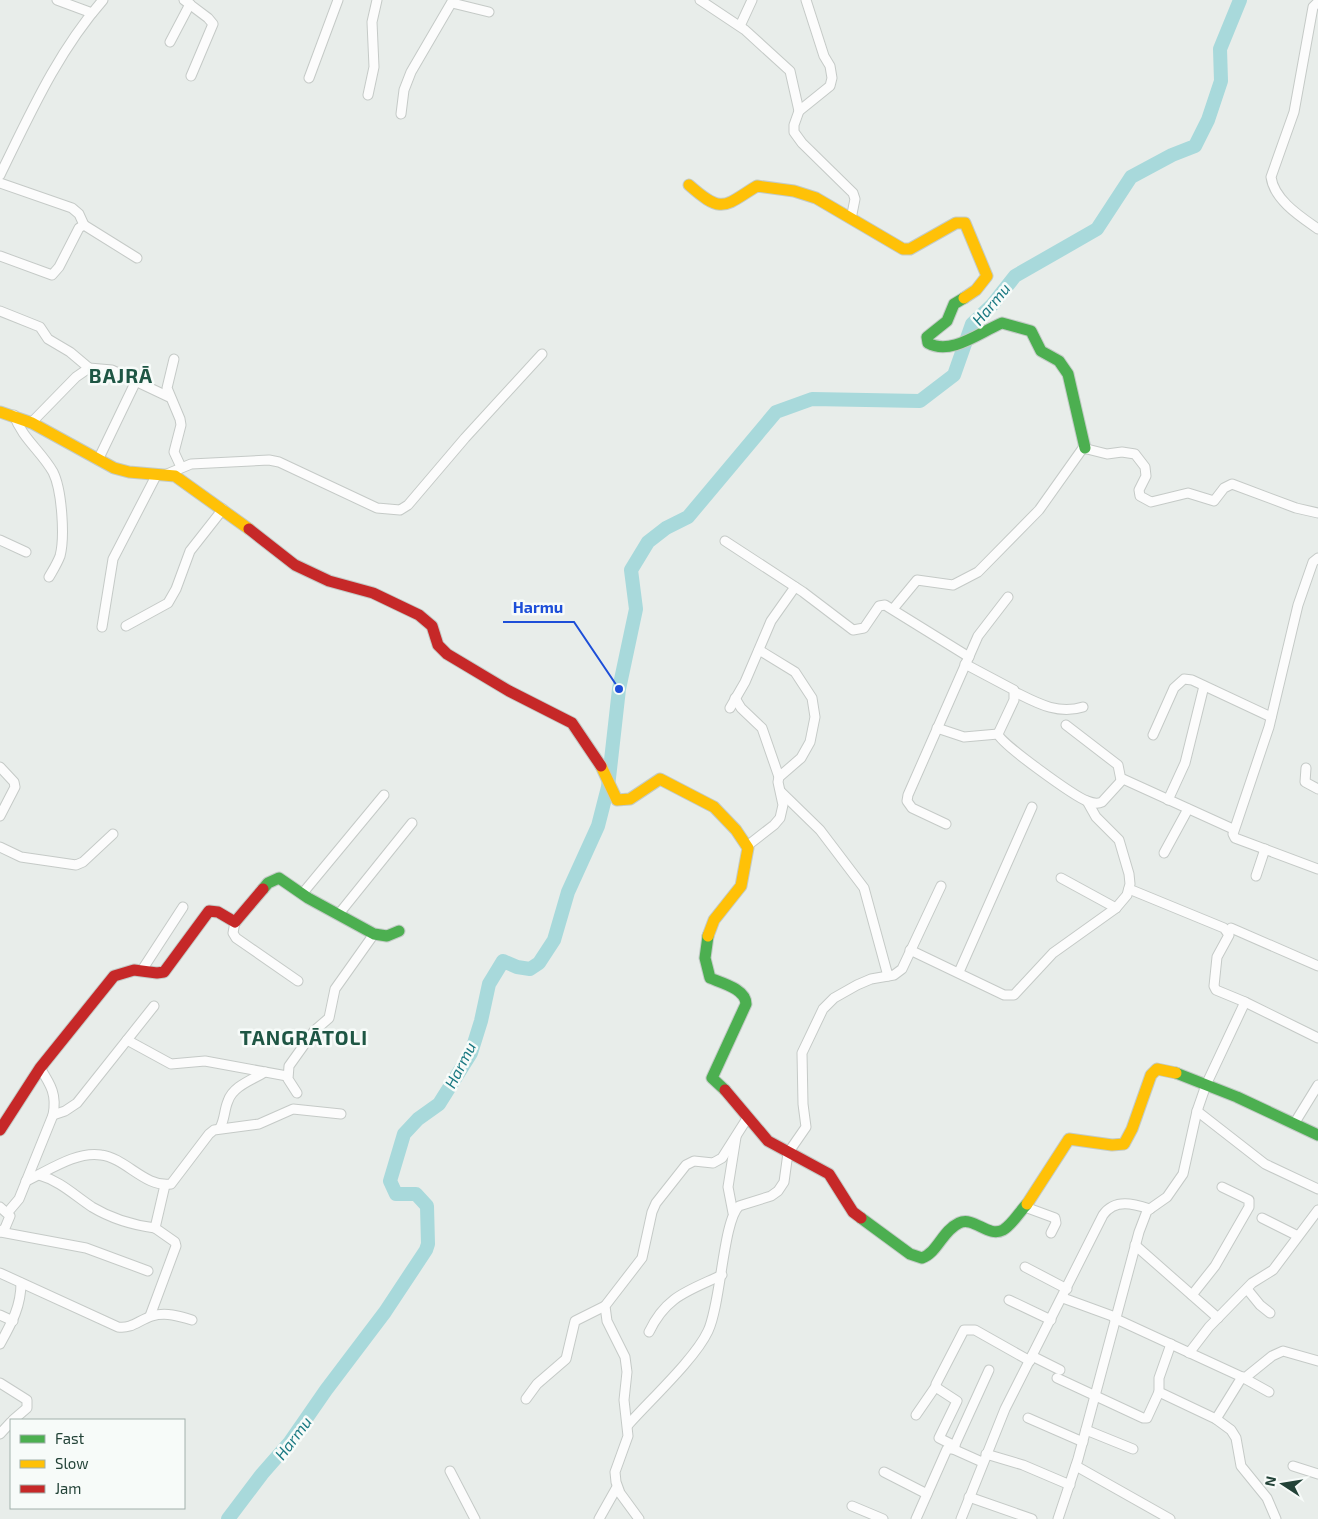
<svg xmlns="http://www.w3.org/2000/svg" width="1318" height="1519" font-family="'Exo 2',sans-serif">
<style>
.lines{fill:none;stroke-linecap:round;stroke-linejoin:round}
.river{stroke:#a8d9db;stroke-width:14}
.street-casing{stroke:#c5cac7;stroke-width:11}
.fast-casing{stroke:#c3cbc7;stroke-width:13}
.slow-casing{stroke:#c3cbc7;stroke-width:13}
.jam-casing{stroke:#c3cbc7;stroke-width:13}
.street{stroke:#fcfcfc;stroke-width:9}
.fast{stroke:#4caf50;stroke-width:11}
.slow{stroke:#ffc107;stroke-width:11}
.jam{stroke:#c62828;stroke-width:11}
.labels{text-anchor:middle;stroke-width:5;stroke-linejoin:round;paint-order:stroke}
.water-label{font-size:16px;font-style:italic;fill:#1a7982;stroke:#f7fbf9}
.district-label{font-size:20px;font-weight:bold;letter-spacing:1px;fill:#1e5644;stroke:#f7fbf9}
.leader{fill:none;stroke:#1d4ed8;stroke-width:2}
.callout-dot{fill:#1d4ed8;stroke:#f7fbf9;stroke-width:2}
.callout-label{font-size:16px;text-anchor:middle;font-weight:bold;fill:#1d4ed8;stroke:#f7fbf9;stroke-width:5;stroke-linejoin:round;paint-order:stroke}
</style>
<rect width="100%" height="100%" fill="#e8edea"/>
<g class="lines">
<!-- river -->
<polyline class="river" points="228,1519 262,1474 290,1442 326,1390 385,1312 426,1250 428,1244 427,1206 416,1194 396,1194 390,1181 404,1134 418,1119 439,1104 471,1053 481,1021 489,984 503,961 517,967 530,969 539,963 554,940 568,892 598,826 608,787 619,689 636,609 631,570 648,542 666,528 688,517 776,412 812,399 920,401 954,375 972,324 992,305 1015,276 1097,229 1131,177 1172,155 1195,146 1208,120 1221,81 1220,49 1240,0"/>
<defs>
<g id="street">
<polyline points="57,0 92,13"/>
<polyline points="184,0 208,18 213,24 191,76"/>
<polyline points="700,0 745,30 790,71 799,111"/>
<polyline points="806,0 824,56 830,66 832,78 830,86 799,111 794,125 794,132 802,143 853,193 855,199 851,219"/>
<path d="M1318,2L1313,7L1294,112L1271,177C1274,200 1301,217 1318,229"/>
<polyline points="452,3 489,12"/>
<polyline points="740,26 752,0"/>
<polyline points="170,42 190,4"/>
<polyline points="309,78 338,0"/>
<polyline points="368,95 374,67 372,22 377,0"/>
<polyline points="401,114 404,90 411,72 453,0"/>
<path d="M0,175C30,114 58,51 103,0"/>
<polyline points="0,183 72,208 79,214 84,225"/>
<polyline points="0,256 52,275 59,267 79,228 84,225 137,258"/>
<polyline points="0,311 40,327 48,339 70,352 89,368"/>
<polyline points="174,359 167,388 180,419 181,425 174,452 181,467"/>
<path d="M14,415C22,438 41,451 53,472C62,490 65,537 60,556C57,564 53,570 49,577"/>
<polyline points="33,421 76,377 89,368 112,370 169,397"/>
<polyline points="98,460 136,381"/>
<polyline points="167,474 191,464 269,460 279,462 377,508 400,510 408,505 465,438 542,354"/>
<polyline points="0,540 26,552"/>
<polyline points="725,541 803,592 853,630 864,628 879,606 885,605 969,657"/>
<polyline points="1318,558 1313,562 1298,605 1269,727 1233,834 1235,838 1318,869"/>
<polyline points="893,609 917,580 953,585 978,572 1039,510 1083,448 1107,454 1122,452 1135,454 1145,467 1146,476 1139,490 1140,496 1151,502 1188,493 1214,501 1224,488 1232,484 1296,508 1318,513"/>
<polyline points="126,626 168,603 176,589 190,551 223,509"/>
<polyline points="102,627 113,559 157,474"/>
<path d="M965,664L1014,690V700L998,734C1001,744 1074,796 1087,801C1092,803 1098,804 1102,802L1123,779L1233,829"/>
<path d="M1015,692C1037,703 1058,715 1083,707"/>
<polyline points="735,698 741,708 762,728 779,777"/>
<polyline points="730,708 745,682 771,621 795,587"/>
<polyline points="1066,725 1118,765 1121,780"/>
<polyline points="937,728 964,737 998,734"/>
<polyline points="1153,735 1174,688 1184,679 1192,680 1271,717"/>
<polyline points="0,767 14,782 15,787 0,816"/>
<polyline points="1306,768 1305,782 1318,789"/>
<polyline points="781,792 820,830 864,888 888,976"/>
<polyline points="1168,800 1185,763 1204,686"/>
<polyline points="946,824 912,808 907,801 908,795 978,636 1008,597"/>
<polyline points="747,846 774,825 780,818 783,805 778,782 779,777 801,758 810,742 815,717 812,698 795,672 759,650"/>
<polyline points="0,847 21,857 76,865 83,862 113,834"/>
<polyline points="1164,853 1188,809"/>
<polyline points="1256,876 1265,849"/>
<polyline points="1061,878 1116,908"/>
<polyline points="1129,889 1224,928 1229,935 1217,957 1214,986 1216,990 1245,1002 1318,1038"/>
<polyline points="302,894 384,795"/>
<polyline points="338,915 412,823"/>
<polyline points="235,922 233,933 236,938 298,981"/>
<polyline points="1231,928 1318,966"/>
<polyline points="910,950 1004,995 1014,995 1053,953 1116,908 1127,895 1130,884 1129,874 1119,840 1096,817 1087,801"/>
<polyline points="142,970 183,907"/>
<polyline points="959,972 1032,807"/>
<polyline points="127,1040 171,1064 205,1061 287,1076"/>
<polyline points="297,1093 288,1079 289,1066 314,1031 329,1018 335,989 374,934"/>
<polyline points="1197,1111 1265,1164 1318,1189"/>
<polyline points="53,1115 65,1111 77,1103 154,1006"/>
<polyline points="1294,1124 1318,1085"/>
<path d="M220,1128C225,1119 224,1110 228,1101C233,1086 252,1080 265,1072"/>
<path d="M39,1175C60,1181 74,1195 92,1207C112,1219 132,1225 155,1228"/>
<path d="M26,1181C48,1171 76,1151 101,1155C126,1158 145,1188 171,1184L209,1134L214,1130L259,1124L293,1109L341,1114"/>
<polyline points="0,1207 10,1216 5,1228 0,1232"/>
<polyline points="1025,1207 1055,1218 1056,1223 1051,1233"/>
<path d="M8,1212L19,1199L53,1115C57,1095 51,1085 40,1068"/>
<polyline points="733,1213 728,1187 736,1137"/>
<polyline points="1262,1218 1298,1236"/>
<polyline points="0,1232 86,1248 148,1271"/>
<polyline points="1135,1245 1218,1318"/>
<polyline points="1025,1267 1067,1289"/>
<path d="M0,1273L118,1327C132,1329 139,1320 152,1316C166,1312 179,1316 192,1320"/>
<polyline points="1247,1289 1260,1305 1270,1313"/>
<polyline points="1192,1295 1215,1266 1249,1207 1249,1200 1222,1187"/>
<polyline points="1063,1298 1115,1317"/>
<polyline points="1009,1300 1051,1320"/>
<polyline points="0,1315 13,1321"/>
<polyline points="150,1316 176,1246 175,1242 155,1228 165,1185"/>
<polyline points="1114,1318 1242,1377 1246,1377 1272,1356 1283,1351 1318,1361"/>
<path d="M649,1332C666,1296 688,1291 722,1275"/>
<path d="M0,1344C11,1324 21,1307 21,1283"/>
<polyline points="1171,1344 1159,1378 1159,1392 1216,1419 1231,1430 1236,1438 1241,1466 1267,1498 1276,1519"/>
<polyline points="1189,1353 1209,1327 1252,1283 1273,1270 1318,1210"/>
<polyline points="1032,1356 1060,1370"/>
<polyline points="1057,1378 1143,1418 1147,1418 1159,1392"/>
<polyline points="0,1383 27,1400 27,1408 13,1420"/>
<polyline points="526,1399 537,1384 566,1359 575,1321 605,1306"/>
<polyline points="916,1415 936,1386"/>
<polyline points="1028,1418 1083,1442"/>
<polyline points="1216,1419 1242,1377 1269,1392"/>
<path d="M628,1425C649,1401 695,1359 708,1331C721,1304 723,1221 739,1206L771,1196L778,1191L784,1182L788,1153L806,1127L803,1104L802,1053L823,1009L834,998L857,985L871,979L894,975L902,969L941,886"/>
<polyline points="1086,1430 1133,1449"/>
<polyline points="0,1434 11,1422"/>
<polyline points="955,1446 939,1438 957,1401 937,1388 936,1384 964,1330 975,1330 1030,1361"/>
<polyline points="953,1449 989,1370"/>
<polyline points="986,1454 1023,1465 1070,1485"/>
<polyline points="1076,1466 1170,1519"/>
<polyline points="1293,1466 1318,1474"/>
<polyline points="450,1471 475,1519"/>
<polyline points="884,1472 927,1494"/>
<polyline points="969,1497 1032,1519"/>
<polyline points="852,1506 883,1519"/>
<polyline points="599,1519 617,1487"/>
<polyline points="639,1519 620,1493 616,1482 615,1472 628,1436 624,1400 627,1372 625,1357 607,1321 605,1306 642,1258 652,1212 656,1203 686,1165 694,1161 713,1163 722,1158 748,1117"/>
<polyline points="916,1519 947,1449 953,1449 982,1462"/>
<path d="M961,1519L1005,1409L1103,1215C1115,1198 1134,1204 1150,1209"/>
<polyline points="1058,1519 1078,1459 1139,1232 1147,1211 1167,1197 1183,1174 1197,1111 1206,1085 1245,1002"/>
</g>
<g id="fast">
<path d="M964,298L954,304L947,321L927,337L928,343C951,356 980,332 1002,323L1031,331L1041,351L1059,361L1068,374L1085,448"/>
<polyline points="263,889 268,883 279,878 308,898 374,934 387,936 399,931"/>
<path d="M708,936L705,958L710,978C722,983 746,989 746,1004L712,1078L725,1090"/>
<polyline points="1176,1073 1237,1097 1318,1135"/>
<path d="M861,1218L910,1254L922,1258C938,1252 942,1231 959,1223C974,1216 988,1238 1003,1230C1012,1225 1020,1211 1027,1204"/>
</g>
<g id="slow">
<path d="M689,185C723,215 724,206 757,186L794,191L816,198L903,249H910L956,223H965L987,276L976,290L964,298"/>
<polyline points="0,412 32,423 114,468 129,472 175,476 249,529"/>
<polyline points="601,766 617,800 630,799 660,779 714,807 736,830 748,848 741,886 714,920 708,936"/>
<polyline points="1027,1204 1069,1139 1112,1145 1124,1144 1132,1129 1151,1075 1157,1069 1176,1073"/>
</g>
<g id="jam">
<polyline points="249,529 295,565 329,581 373,593 419,615 432,626 438,645 447,654 509,691 572,723 601,766"/>
<polyline points="725,1090 768,1141 829,1174 853,1212 861,1218"/>
<polyline points="0,1130 40,1068 114,976 134,970 157,973 164,972 209,911 218,912 235,922 263,889"/>
</g>
</defs>
<!-- street casing -->
<use href="#street" class="street-casing"/>
<!-- fast casing -->
<use href="#fast" class="fast-casing"/>
<!-- slow casing -->
<use href="#slow" class="slow-casing"/>
<!-- jam casing -->
<use href="#jam" class="jam-casing"/>
<!-- street -->
<use href="#street" class="street"/>
<!-- fast -->
<use href="#fast" class="fast"/>
<!-- slow -->
<use href="#slow" class="slow"/>
<!-- jam -->
<use href="#jam" class="jam"/>
</g>
<g class="labels">
<!-- water labels -->
<g class="water-label">
<text transform="translate(991 304) rotate(-50)" y="6">Harmu</text>
<text transform="translate(460 1065) rotate(-63)" y="6">Harmu</text>
<text transform="translate(293 1438) rotate(-53)" y="6">Harmu</text>
</g>
<!-- district labels -->
<g class="district-label">
<text x="121" y="383">BAJRĀ</text>
<text x="304" y="1045">TANGRĀTOLI</text>
</g>
</g>
<!-- callouts -->
<path class="leader" d="M619 689L574 622H503"/>
<circle class="callout-dot" cx="619" cy="689" r="5"/>
<g class="callout-label">
<text x="538" y="613">Harmu</text>
</g>
<!-- legend -->
<rect x="10" y="1419" width="175" height="90" fill="#f7fbf9" stroke="#a2b1ac"/>
<rect x="20" y="1435" width="25" height="8" fill="#4caf50" stroke="#a2b1ac"/>
<text x="55" y="1444" font-size="15" fill="#234338">Fast</text>
<rect x="20" y="1460" width="25" height="8" fill="#ffc107" stroke="#a2b1ac"/>
<text x="55" y="1469" font-size="15" fill="#234338">Slow</text>
<rect x="20" y="1485" width="25" height="8" fill="#c62828" stroke="#a2b1ac"/>
<text x="55" y="1494" font-size="15" fill="#234338">Jam</text>
<!-- north arrow -->
<g transform="translate(1283 1484) rotate(282)" stroke="#f7fbf9" stroke-width="4" paint-order="stroke">
<path d="M0-4L9 19L0 12L-9 19Z" fill="#234338"/>
<text y="-8" font-size="14" font-weight="bold" text-anchor="middle" fill="#234338">N</text>
</g>
</svg>
